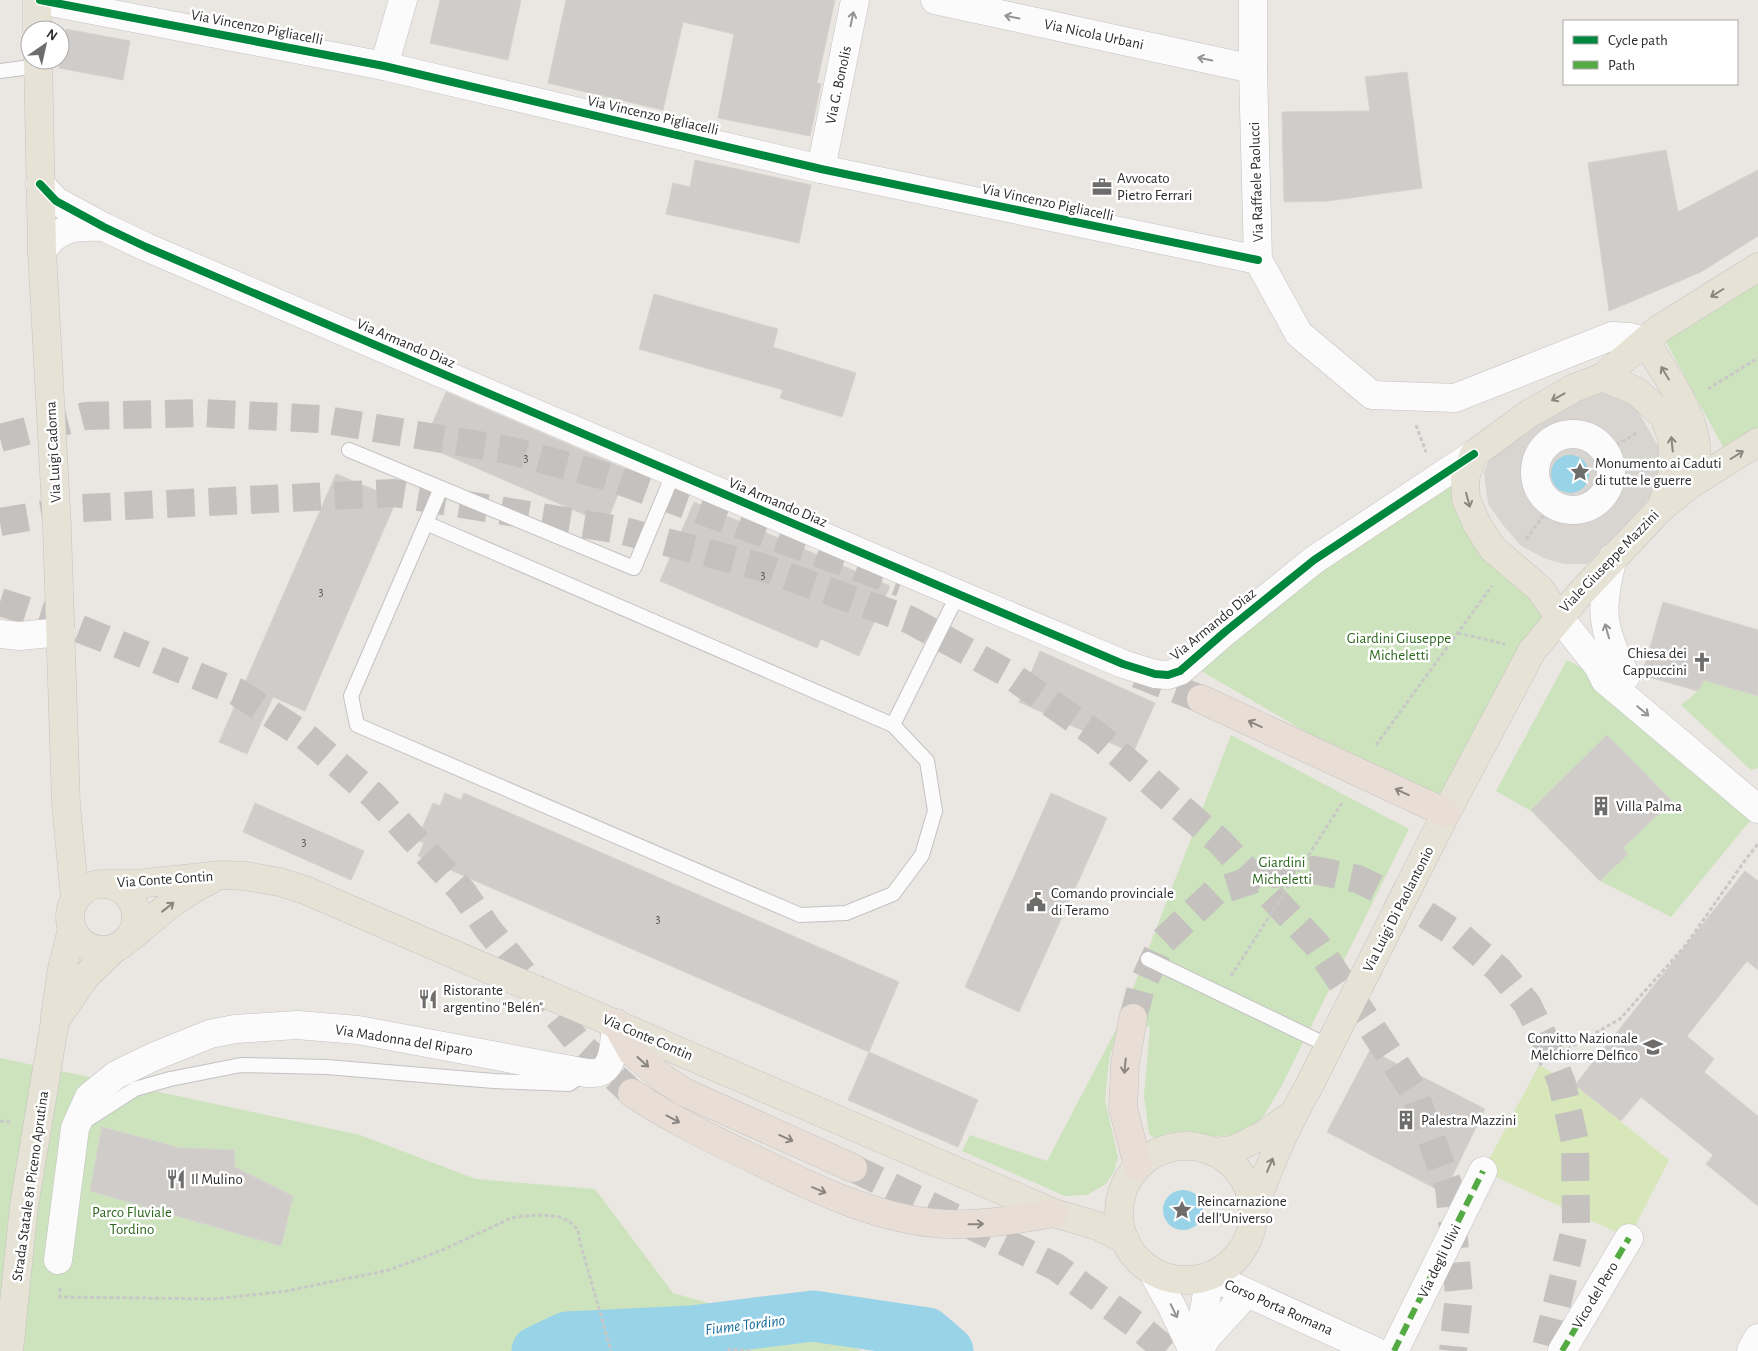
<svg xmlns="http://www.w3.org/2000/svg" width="1758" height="1351" font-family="'Alegreya Sans',sans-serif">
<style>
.green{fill:#cde3bd}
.pitch{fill:#d7e7ba}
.plaza{fill:#d8d4d0}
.water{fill:#99d3e8}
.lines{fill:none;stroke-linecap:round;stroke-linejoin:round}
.river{stroke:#99d3e8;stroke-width:51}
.building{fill:#cfccc9;stroke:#d5d2ce}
.highway-tunnel{stroke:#c4c1be;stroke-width:28;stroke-dasharray:28 14;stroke-linecap:butt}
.lane-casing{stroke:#c3c2c3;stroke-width:16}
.street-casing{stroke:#c3c2c3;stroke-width:29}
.secondary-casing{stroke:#c3c2c3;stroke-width:29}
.primary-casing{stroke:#c6c4c2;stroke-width:29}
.highway-casing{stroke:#c6c4c2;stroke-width:29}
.path{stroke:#c8c8c7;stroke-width:3;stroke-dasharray:4 2.5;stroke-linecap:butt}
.lane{stroke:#fcfbfb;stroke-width:14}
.street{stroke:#fcfbfb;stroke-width:28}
.secondary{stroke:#fcfbfb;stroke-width:28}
.primary{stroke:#e6e2d5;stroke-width:28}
.highway{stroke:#e8ded5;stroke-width:28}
.primary-bridge-casing{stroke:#c6c4c2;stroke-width:29;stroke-linecap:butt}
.primary-bridge{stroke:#e6e2d5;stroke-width:28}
.quiet{stroke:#54ab44;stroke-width:6;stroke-dasharray:12 6;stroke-linecap:butt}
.cycleway-casing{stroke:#fff;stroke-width:11}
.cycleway{stroke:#00873e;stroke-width:8}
.oneway{stroke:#949494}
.oneway2{stroke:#898780}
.oneway3{stroke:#8a8580}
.labels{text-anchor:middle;stroke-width:5;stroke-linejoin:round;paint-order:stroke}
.number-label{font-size:12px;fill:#565655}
.street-label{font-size:15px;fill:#2c2c2c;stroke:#fff}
.poi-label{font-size:15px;fill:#2c2c2c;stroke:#fff;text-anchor:start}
.park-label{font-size:15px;fill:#2d671e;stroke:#fff}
.water-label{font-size:16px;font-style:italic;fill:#136b99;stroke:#fff}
</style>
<rect width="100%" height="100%" fill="#eae6e2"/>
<!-- green -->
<g class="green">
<polygon points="1758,267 1758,442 1730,460 1659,329"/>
<polygon points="1474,454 1466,499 1559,617 1446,813 1189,664"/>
<polygon points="1567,660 1605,680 1758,811 1671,917 1600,881 1531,811 1496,791"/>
<polygon points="1704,680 1758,696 1758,768 1751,770 1681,705 1698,691"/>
<polygon points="1231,735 1409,829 1281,1087 1260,1122 1235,1135 1210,1137 1188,1131 1168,1133 1155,1139 1149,1134 1144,1096 1150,1027 1120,1022 1109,1060 1105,1100 1118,1157 1114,1172 1106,1184 1087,1195 1065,1196 962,1151 970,1135 1047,1161 1120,1022"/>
<polygon points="0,1058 360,1135 476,1179 595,1189 673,1293 853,1344 861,1351 0,1351"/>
</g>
<!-- pitch -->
<polygon class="pitch" points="1539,1065 1575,1085 1669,1160 1629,1238 1483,1171"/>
<!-- plaza -->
<polygon class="plaza" points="1611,391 1633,402 1663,455 1658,488 1631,520 1587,564 1565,564 1546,559 1521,546 1503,525 1488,504 1484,473 1489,460 1516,431 1585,395"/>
<!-- water -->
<g class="water">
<circle cx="1570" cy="474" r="19"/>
<circle cx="1183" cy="1210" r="20"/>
</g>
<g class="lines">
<!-- river -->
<polyline class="river" points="537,1351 567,1337 691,1331 813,1316 927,1333 948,1351"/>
</g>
<!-- building -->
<g class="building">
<polygon points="440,0 521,0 508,60 430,43"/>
<polygon points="566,0 835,0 817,83 821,84 810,136 718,118 734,34 683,22 663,110 548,83"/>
<polygon points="66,29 130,41 123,80 59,68"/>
<polygon points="1407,72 1422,188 1328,201 1284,202 1282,112 1370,111 1365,77"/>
<polygon points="1666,150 1678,212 1758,170 1758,236 1701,272 1609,311 1588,163"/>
<polygon points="695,160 811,185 799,243 666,214 673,183 690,187"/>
<polygon points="654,294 778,329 773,347 856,373 842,417 780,398 783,390 639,349"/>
<polygon points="446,392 628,470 606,524 423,445"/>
<polygon points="336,474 397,499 305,711 273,697 247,754 219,742"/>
<polygon points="694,502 890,586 859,656 821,639 817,648 660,581"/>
<polygon points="1663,602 1758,630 1758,696 1704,680 1698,691 1642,675"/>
<polygon points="1040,651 1155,703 1133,753 1019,702"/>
<polygon points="1607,735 1672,801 1623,848 1628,854 1600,881 1531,810"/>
<polygon points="445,793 461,800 464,793 899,982 869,1052 418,856 424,843 417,840 433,803 440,806"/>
<polygon points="1051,793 1107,818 1019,1012 965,987"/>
<polygon points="255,803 364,851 351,880 243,832"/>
<polygon points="1745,871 1758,881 1758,970 1747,961 1687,1036 1714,1059 1704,1072 1758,1116 1758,1206 1706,1164 1713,1155 1641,1097 1621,1121 1575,1085"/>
<polygon points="1370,1050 1485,1109 1444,1193 1327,1132"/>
<polygon points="869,1052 978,1100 958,1147 848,1100"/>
<polygon points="102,1127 180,1148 234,1150 235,1167 293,1196 281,1246 90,1191"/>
</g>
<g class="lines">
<!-- highway-tunnel -->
<g class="highway-tunnel">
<polyline points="0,438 85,416 200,413 321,419 508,450 609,477 901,583"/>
<polyline points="0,522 82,508 394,493 620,530 761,567 910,620 1010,675 1097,735 1220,842 1316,944 1413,1090 1449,1187 1459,1294 1453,1351"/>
<polyline points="0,602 63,622 237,692 305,736 374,796 462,891 488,929 581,1046 632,1093"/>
<polyline points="1137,674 1201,699"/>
<polyline points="1133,1018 1141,988 1162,942 1215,892 1271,874 1314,870 1358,879 1409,904 1461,937 1499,970 1527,1004 1546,1042 1562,1084 1575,1142 1576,1224 1556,1308 1545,1351"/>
<polyline points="853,1168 1056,1267 1139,1327 1167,1351"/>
</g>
<defs>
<g id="lane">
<polyline points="0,71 38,66"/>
<polyline points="349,450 634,568 674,472"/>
<polygon points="426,523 893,725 927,761 935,811 922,855 893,894 846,913 800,915 357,725 351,696"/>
<polyline points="426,523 441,488"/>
<polyline points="893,725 958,594"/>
<polyline points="1148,959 1329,1046"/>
<polyline points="82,1123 135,1089 170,1079 241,1065 327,1067 494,1081 569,1084 584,1074"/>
</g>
<g id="street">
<polyline points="40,0 384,66 821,169 1258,260"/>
<polyline points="935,0 1253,69"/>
<polyline points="1253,0 1253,69 1258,260 1299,334 1372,395 1455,398 1612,336 1630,337 1645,341"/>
<polyline points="384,66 403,0"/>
<polyline points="821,169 855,0"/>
<polyline points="40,184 56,201 104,227 146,247 958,594 1123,664 1155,674 1168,675 1180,671 1226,631 1314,560 1474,454"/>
<path d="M42,251C58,226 76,226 104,227"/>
<circle cx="1573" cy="472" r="38"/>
<path d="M1613,558C1599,610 1601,628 1626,676"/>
<polyline points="1559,617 1598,666 1605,680 1758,809"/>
<polyline points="0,634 19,636 61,632"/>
<path d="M58,1260L75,1128L89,1097L116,1075L153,1057L210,1034L235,1029L297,1025L358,1030L587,1073C591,1073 598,1074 602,1071C616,1062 614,1037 616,1023"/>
<polyline points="1210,1276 1375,1351"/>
<polyline points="1199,1351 1207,1337 1247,1293"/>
<polyline points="1394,1351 1483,1171"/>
<polyline points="1562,1351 1629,1238"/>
<polyline points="1751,1351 1758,1338"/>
</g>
<g id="secondary">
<polyline points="1152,1271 1171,1305 1193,1351"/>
<polyline points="1197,1351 1210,1276"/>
</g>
<g id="primary">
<polyline points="37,0 37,30"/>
<polyline points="38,60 42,251 57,528 66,804 75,899"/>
<path d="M1645,341C1666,375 1701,420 1696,461C1696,469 1693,477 1691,484"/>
<polyline points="1603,377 1636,391 1664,416 1672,438 1674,470 1661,508"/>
<polyline points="1559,617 1540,589 1492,548 1477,524 1466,499 1465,478 1474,454 1530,413 1574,388 1603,377 1659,329 1758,267"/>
<circle cx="103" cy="917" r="33"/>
<polyline points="109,884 137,884 221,875 246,876 280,882 305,890 1054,1213 1098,1226 1125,1240"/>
<path d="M130,938C155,917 180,894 210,880"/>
<polyline points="55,1016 62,969 72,929"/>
<polyline points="55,1021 85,977 115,948"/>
<circle cx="1186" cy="1213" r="67"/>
<polyline points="1213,1152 1233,1150 1263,1135 1292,1115"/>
<path d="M1253,1211C1268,1168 1286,1126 1309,1086L1446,813L1532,651L1578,596L1661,508L1691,484L1758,442"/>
</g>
<g id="highway">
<polyline points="1201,699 1446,813"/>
<polyline points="1133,1018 1125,1064 1123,1108 1138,1166"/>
<polyline points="616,1023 632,1052 664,1079 684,1092 853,1168"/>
<path d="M632,1093C669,1118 708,1137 748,1156C807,1185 868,1216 933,1223C974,1227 1014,1220 1054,1213"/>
</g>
</defs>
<!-- lane casing -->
<use href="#lane" class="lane-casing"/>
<!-- street casing -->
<use href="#street" class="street-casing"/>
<!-- secondary casing -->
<use href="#secondary" class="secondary-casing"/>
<!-- primary casing -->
<use href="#primary" class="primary-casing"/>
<!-- highway casing -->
<use href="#highway" class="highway-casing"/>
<!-- path -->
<g class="path">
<polyline points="1708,389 1758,358"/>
<polyline points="1416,425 1426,452"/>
<polyline points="1605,452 1638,432"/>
<polyline points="1526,539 1552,504"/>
<polyline points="1458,633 1505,644"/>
<polyline points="1376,745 1492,586"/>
<polyline points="1231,976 1342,803"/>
<polyline points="1539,1065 1620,1019 1685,946 1746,859 1758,844"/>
<polyline points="0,1121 10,1122"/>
<polyline points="60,1288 60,1297 216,1299 286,1291 389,1270 445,1249 511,1218 523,1216 542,1215 559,1217 569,1221 578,1230 580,1242 611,1351"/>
<polyline points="728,1351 730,1349 752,1351"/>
</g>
<!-- lane -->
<use href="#lane" class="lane"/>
<!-- street -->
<use href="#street" class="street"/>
<!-- secondary -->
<use href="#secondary" class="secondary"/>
<!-- primary -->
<use href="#primary" class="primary"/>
<!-- highway -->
<use href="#highway" class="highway"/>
<defs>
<polyline id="primary-bridge" points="9,1351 24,1206 55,1021"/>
</defs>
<!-- primary-bridge casing -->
<use href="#primary-bridge" class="primary-bridge-casing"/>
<!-- primary-bridge -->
<use href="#primary-bridge" class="primary-bridge"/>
<!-- quiet -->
<g class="quiet">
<polyline points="1394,1351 1483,1171"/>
<polyline points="1562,1351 1629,1238"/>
</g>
<defs>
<g id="cycleway">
<polyline points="40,0 384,66 821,169 1258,260"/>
<polyline points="40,184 56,201 104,227 146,247 958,594 1123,664 1155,674 1168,675 1180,671 1226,631 1314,560 1474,454"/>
</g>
</defs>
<!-- cycleway casing -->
<use href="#cycleway" class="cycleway-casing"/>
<!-- cycleway -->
<use href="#cycleway" class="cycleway"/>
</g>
<!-- one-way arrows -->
<defs><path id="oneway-shaft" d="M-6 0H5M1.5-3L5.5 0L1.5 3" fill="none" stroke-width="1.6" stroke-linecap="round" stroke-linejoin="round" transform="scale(1.25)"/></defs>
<g class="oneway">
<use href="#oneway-shaft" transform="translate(1012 17) rotate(-168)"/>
<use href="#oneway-shaft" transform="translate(852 19) rotate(-78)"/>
<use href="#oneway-shaft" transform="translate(1205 59) rotate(-168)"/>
<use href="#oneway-shaft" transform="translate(1607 631) rotate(-106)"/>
<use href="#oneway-shaft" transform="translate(1643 711) rotate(40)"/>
<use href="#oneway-shaft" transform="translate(1174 1311) rotate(64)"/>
</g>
<g class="oneway2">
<use href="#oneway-shaft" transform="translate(1717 293) rotate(148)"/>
<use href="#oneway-shaft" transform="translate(1665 373) rotate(-121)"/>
<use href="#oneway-shaft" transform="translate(1558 397) rotate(151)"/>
<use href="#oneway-shaft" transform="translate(1672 444) rotate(-96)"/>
<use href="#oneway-shaft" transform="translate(1737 455) rotate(-32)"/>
<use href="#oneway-shaft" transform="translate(1468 500) rotate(75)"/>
<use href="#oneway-shaft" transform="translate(168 907) rotate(-38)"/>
<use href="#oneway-shaft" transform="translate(1270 1165) rotate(-67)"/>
</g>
<g class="oneway3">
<use href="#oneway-shaft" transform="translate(1255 724) rotate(-155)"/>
<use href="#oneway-shaft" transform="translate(1402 792) rotate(-155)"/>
<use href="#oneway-shaft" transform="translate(643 1062) rotate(42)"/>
<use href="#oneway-shaft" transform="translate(1125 1066) rotate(96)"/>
<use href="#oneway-shaft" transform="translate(673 1119) rotate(28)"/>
<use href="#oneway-shaft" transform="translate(786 1138) rotate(24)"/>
<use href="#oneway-shaft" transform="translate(819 1190) rotate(22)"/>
<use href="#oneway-shaft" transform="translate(976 1224) rotate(-1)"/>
</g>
<!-- icons -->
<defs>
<symbol id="office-bare" viewBox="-9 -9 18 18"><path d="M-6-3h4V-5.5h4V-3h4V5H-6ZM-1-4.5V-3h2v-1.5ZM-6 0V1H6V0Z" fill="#6e6d6c" stroke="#fff" stroke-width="2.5" paint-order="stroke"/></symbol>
<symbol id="sight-bare" viewBox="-9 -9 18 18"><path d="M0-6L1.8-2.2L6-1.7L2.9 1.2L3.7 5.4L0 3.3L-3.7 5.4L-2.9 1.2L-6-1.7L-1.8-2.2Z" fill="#6e6d6c" stroke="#fff" stroke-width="2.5" paint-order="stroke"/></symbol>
<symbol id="church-bare" viewBox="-9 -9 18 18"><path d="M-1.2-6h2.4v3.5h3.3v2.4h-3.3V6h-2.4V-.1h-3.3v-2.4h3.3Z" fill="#6e6d6c" stroke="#fff" stroke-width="2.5" paint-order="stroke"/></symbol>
<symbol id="building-bare" viewBox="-9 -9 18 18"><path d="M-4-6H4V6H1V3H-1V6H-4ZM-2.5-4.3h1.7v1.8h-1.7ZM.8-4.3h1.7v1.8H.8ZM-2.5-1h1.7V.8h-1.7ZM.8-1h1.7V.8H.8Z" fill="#6e6d6c" stroke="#fff" stroke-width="2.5" paint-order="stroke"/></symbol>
<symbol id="civic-bare" viewBox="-9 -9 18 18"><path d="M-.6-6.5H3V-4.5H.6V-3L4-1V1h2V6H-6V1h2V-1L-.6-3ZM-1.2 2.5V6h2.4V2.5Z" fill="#6e6d6c" stroke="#fff" stroke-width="2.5" paint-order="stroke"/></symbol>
<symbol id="restaurant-bare" viewBox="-9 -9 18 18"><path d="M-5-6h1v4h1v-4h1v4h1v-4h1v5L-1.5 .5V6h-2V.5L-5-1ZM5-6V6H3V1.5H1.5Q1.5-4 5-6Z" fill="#6e6d6c" stroke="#fff" stroke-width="2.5" paint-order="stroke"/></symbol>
<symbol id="school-bare" viewBox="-9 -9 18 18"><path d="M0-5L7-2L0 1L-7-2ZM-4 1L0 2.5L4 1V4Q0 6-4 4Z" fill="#6e6d6c" stroke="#fff" stroke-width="2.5" paint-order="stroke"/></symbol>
</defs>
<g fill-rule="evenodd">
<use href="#office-bare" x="1088" y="173" width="28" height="28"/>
<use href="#sight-bare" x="1566" y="458" width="28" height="28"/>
<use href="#church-bare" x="1688" y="648" width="28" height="28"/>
<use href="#building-bare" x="1587" y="792" width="28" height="28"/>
<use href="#civic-bare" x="1022" y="888" width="28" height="28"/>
<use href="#restaurant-bare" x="414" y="985" width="28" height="28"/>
<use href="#school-bare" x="1639" y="1033" width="28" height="28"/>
<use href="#building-bare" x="1392" y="1106" width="28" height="28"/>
<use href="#restaurant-bare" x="162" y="1165" width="28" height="28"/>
<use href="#sight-bare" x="1168" y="1196" width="28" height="28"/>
</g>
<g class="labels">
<!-- number labels -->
<g class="number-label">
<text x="526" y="462">3</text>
<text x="763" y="579">3</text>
<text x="321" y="596">3</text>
<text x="304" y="846">3</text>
<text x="658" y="923">3</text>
</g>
<!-- street labels -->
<g class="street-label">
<text transform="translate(257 27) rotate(11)" y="5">Via Vincenzo Pigliacelli</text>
<text transform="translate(1094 34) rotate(12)" y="5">Via Nicola Urbani</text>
<text transform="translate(838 85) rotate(-78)" y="5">Via G. Bonolis</text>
<text transform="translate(653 115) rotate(13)" y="5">Via Vincenzo Pigliacelli</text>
<text transform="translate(1256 182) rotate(-92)" y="5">Via Raffaele Paolucci</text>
<text transform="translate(1048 202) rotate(12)" y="5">Via Vincenzo Pigliacelli</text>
<text transform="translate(406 343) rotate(23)" y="5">Via Armando Diaz</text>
<text transform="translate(53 452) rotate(-93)" y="5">Via Luigi Cadorna</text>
<text transform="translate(778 502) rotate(23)" y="5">Via Armando Diaz</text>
<text transform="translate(1609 561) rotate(-46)" y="5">Viale Giuseppe Mazzini</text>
<text transform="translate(1213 624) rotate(-39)" y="5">Via Armando Diaz</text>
<text transform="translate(165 879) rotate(-4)" y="5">Via Conte Contin</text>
<text transform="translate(1398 909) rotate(-63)" y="5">Via Luigi Di Paolantonio</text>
<text transform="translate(648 1037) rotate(23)" y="5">Via Conte Contin</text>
<text transform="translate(404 1040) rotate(9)" y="5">Via Madonna del Riparo</text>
<text transform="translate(30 1186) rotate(-82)" y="5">Strada Statale 81 Piceno Aprutina</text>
<text transform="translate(1439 1261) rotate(-64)" y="5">Via degli Ulivi</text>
<text transform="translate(1595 1295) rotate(-59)" y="5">Vico del Pero</text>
<text transform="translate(1279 1307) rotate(24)" y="5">Corso Porta Romana</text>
</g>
<!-- poi labels -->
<g class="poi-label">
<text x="1117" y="183">Avvocato<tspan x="1117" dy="17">Pietro Ferrari</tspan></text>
<text x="1595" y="468">Monumento ai Caduti<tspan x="1595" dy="17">di tutte le guerre</tspan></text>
<text x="1687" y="658" text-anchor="end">Chiesa dei<tspan x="1687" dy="17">Cappuccini</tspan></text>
<text x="1616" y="811">Villa Palma</text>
<text x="1051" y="898">Comando provinciale<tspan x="1051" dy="17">di Teramo</tspan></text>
<text x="443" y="995">Ristorante<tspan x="443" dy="17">argentino "Belén"</tspan></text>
<text x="1638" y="1043" text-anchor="end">Convitto Nazionale<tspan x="1638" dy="17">Melchiorre Delfico</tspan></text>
<text x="1421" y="1125">Palestra Mazzini</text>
<text x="191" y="1184">Il Mulino</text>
<text x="1197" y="1206">Reincarnazione<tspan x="1197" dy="17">dell’Universo</tspan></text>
</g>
<!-- park labels -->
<g class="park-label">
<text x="1399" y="643">Giardini Giuseppe<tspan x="1399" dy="17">Micheletti</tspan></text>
<text x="1282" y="867">Giardini<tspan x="1282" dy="17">Micheletti</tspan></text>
<text x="132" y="1217">Parco Fluviale<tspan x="132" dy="17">Tordino</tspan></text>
</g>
<!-- water labels -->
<g class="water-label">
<text transform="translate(745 1324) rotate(-7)" y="6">Fiume Tordino</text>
</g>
</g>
<!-- legend -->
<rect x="1563" y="20" width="175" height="65" fill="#ffffff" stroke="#ababab"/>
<rect x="1573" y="36" width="25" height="8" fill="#00873e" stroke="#ababab"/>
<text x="1608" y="45" font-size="15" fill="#2c2c2c">Cycle path</text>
<rect x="1573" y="61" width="25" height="8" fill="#54ab44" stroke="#ababab"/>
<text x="1608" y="70" font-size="15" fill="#2c2c2c">Path</text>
<!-- north arrow -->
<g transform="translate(45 45) rotate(34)"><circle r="24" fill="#ffffff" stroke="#ababab"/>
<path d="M0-4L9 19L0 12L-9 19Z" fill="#6e6d6c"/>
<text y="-8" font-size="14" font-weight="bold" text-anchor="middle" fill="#2c2c2c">N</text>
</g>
</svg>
